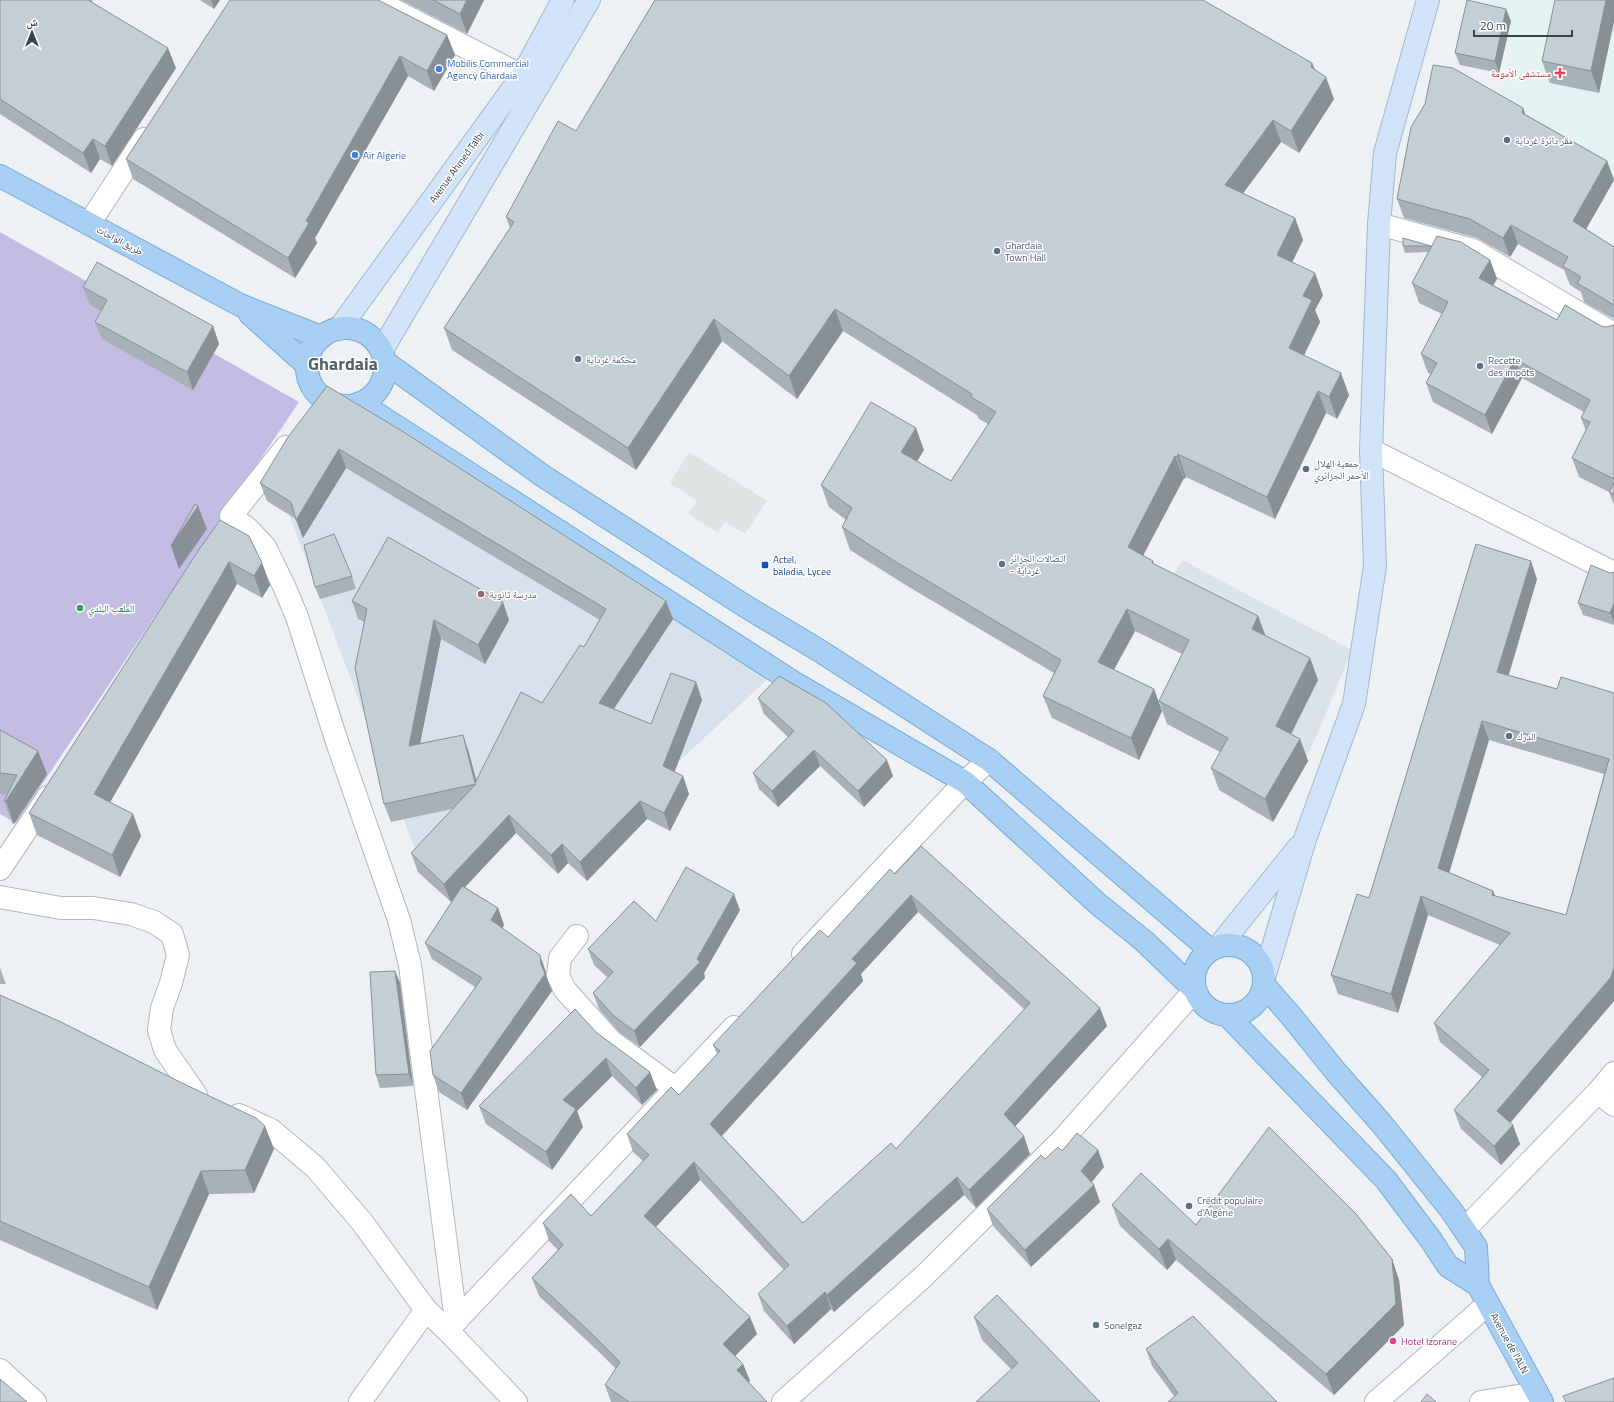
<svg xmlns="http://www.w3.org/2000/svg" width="1614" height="1402" font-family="'Titillium Web','Noto Naskh Arabic',sans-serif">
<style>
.residential{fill:#dbe2e8}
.education{fill:#d8e2ec}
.medical{fill:#e2f3f1}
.green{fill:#c4bbe3}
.parking{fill:#e0e3e4}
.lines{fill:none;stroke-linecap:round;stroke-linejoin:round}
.street-casing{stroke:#b0b9bf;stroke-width:24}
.secondary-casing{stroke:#a2b8ce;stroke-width:24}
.primary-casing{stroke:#78aad7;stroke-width:24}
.street{stroke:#fff;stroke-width:22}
.secondary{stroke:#d2e4f9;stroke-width:22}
.primary{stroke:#a7cef3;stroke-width:22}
.wall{fill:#a8b1b7;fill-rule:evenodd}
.shaded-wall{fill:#889095}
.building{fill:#c3ced5;stroke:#889095;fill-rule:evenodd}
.shop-dot{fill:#3f7fe0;stroke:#fff;stroke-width:1.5}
.health-dot{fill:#e0444e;stroke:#fff;stroke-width:1.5}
.service-dot{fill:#5c6f8a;stroke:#fff;stroke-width:1.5}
.transit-dot{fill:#1a4fb4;stroke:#fff;stroke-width:1.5}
.education-dot{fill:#8d6e63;stroke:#fff;stroke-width:1.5}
.leisure-dot{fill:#2e9e5b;stroke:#fff;stroke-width:1.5}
.hotel-dot{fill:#d1479c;stroke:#fff;stroke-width:1.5}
.labels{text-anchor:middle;stroke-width:3;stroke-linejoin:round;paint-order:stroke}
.shop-label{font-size:10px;fill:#366cbe;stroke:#fff;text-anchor:start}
.health-label{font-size:10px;fill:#be3a42;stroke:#fff;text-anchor:end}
.service-label{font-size:10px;fill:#4e5e75;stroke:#fff;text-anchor:start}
.street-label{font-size:10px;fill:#3b4348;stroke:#fff}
.transit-label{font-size:10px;fill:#164399;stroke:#fff;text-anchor:start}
.education-label{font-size:10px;fill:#785e54;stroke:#fff;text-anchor:start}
.leisure-label{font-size:10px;fill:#27864d;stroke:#fff;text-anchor:start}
.hotel-label{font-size:10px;fill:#b23c85;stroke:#fff;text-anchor:start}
.town-label{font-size:18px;font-weight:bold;fill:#53616a;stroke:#fff}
</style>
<rect width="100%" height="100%" fill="#edf1f4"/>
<!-- residential -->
<polygon class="residential" points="1182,560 1352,650 1319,730 1288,797 1242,771 1206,649 1150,617"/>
<!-- education -->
<polygon class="education" points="354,408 771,676 632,805 417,855 288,512"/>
<!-- medical -->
<polygon class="medical" points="1488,0 1614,0 1614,171 1497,96 1514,50 1482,20"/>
<!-- green -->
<polygon class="green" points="0,232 299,402 16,823 0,814"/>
<!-- parking -->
<polygon class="parking" points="689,452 767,501 745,534 725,522 718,533 688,514 697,501 670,483"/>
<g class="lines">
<defs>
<g id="street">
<polyline points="374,0 522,76"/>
<polyline points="89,224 144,139"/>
<polyline points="1379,224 1473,250 1614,334"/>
<polyline points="286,447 231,516 248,529 265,547 284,586 297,617 337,742 399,920 410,965 456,1321"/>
<polyline points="1371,450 1614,573"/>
<polyline points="0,869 48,797"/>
<polyline points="0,897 61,908 93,908 131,914 154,922 172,934 178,955 171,983 162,1008 159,1030 165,1050 196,1095"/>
<polyline points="577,936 560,958 558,976 565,990 611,1041 676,1089"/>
<polyline points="803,954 965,782 989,760"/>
<polyline points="1598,1092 1614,1105"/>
<polyline points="239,1115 271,1130 315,1167 362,1222 426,1310 448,1331 516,1402"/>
<polyline points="1465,1229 1598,1092 1614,1073"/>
<polyline points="449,1329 456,1321 734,1027"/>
<polyline points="0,1370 35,1402"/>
<polyline points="360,1402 426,1310"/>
<polyline points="783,1402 924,1276 1062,1140 1195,990"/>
<polyline points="1376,1402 1488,1304"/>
<polyline points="1481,1402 1537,1393"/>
</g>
<g id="secondary">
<polyline points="339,329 522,76 563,0"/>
<polyline points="382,350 589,0"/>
<polyline points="1220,945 1298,848"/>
<polyline points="1265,974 1305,839 1354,704 1375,566 1371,450 1379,224 1385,153 1428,0"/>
</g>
<g id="primary">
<polyline points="0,176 240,305 321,337"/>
<polyline points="250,314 307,365"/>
<circle cx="346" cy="367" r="39"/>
<polyline points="385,362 543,476 745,606 820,651 989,760 1210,950"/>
<polyline points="360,403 796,684 965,782 1098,904 1144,941 1195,990"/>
<circle cx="1229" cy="980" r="35"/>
<polyline points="1265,986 1291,1016 1336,1072 1381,1123 1451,1210 1476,1247 1478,1285"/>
<polyline points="1228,1016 1386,1180 1431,1240 1448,1266 1478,1285 1542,1402"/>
</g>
</defs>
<!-- street casing -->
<use href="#street" class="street-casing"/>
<!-- secondary casing -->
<use href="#secondary" class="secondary-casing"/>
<!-- primary casing -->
<use href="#primary" class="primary-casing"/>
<!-- street -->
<use href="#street" class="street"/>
<!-- secondary -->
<use href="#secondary" class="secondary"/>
<!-- primary -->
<use href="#primary" class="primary"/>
</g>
<!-- wall -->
<g class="wall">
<polygon points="0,0 93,0 92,2 176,68 112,166 100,159 91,173 0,114"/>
<polygon points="200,0 220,0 214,9"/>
<polygon points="401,0 484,0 467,34"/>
<polygon points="1614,0 1599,93 1550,83 1542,61"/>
<polygon points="1511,21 1499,73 1460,65 1455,53"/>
<polygon points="447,35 455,55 434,91 408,76 315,238 317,243 295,278 133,179 126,159"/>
<polygon points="1312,63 1315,69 1334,99 1299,153 1281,142 1243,193 1295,218 1303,240 1292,262 1323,295 1315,310 1320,322 1304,355 1349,395 1337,419 1326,413 1275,519 1186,477 1185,479 1184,478 1143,555 1153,561 1154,564 1258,616 1266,636 1310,658 1318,680 1291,734 1300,739 1308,761 1273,822 1219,790 1211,768 1220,752 1167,724 1159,701 1182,654 1135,631 1114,670 1154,689 1162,711 1139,760 1052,718 1043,696 1054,673 904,584 850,550 842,527 846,520 829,507 821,485 924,450 917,461 951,481 988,424 979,419 977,415 843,331 797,399 722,341 636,470 452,350 444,328 510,228 506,217 576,131"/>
<polygon points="1523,108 1525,114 1607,161 1614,180 1586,229 1614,247 1614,319 1584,302 1581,292 1570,285 1564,270 1518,244 1510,257 1477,238 1404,218 1397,199"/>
<polygon points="1403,246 1431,246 1490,260 1497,279 1493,285 1557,320 1601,326 1606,327 1614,325 1614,505 1609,492 1579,477 1572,458 1586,431 1581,418 1584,412 1522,378 1492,434 1433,402 1426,383 1431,374 1428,373 1421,354 1442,314 1419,303 1412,283 1428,252 1405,253"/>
<polygon points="83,287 213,326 219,344 193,390 102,339 95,322 101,311 90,305"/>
<polygon points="327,386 673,619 614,709 651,724 696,682 702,700 674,772 683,776 689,794 670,831 647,819 587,881 568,863 558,874 516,833 465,887 498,908 504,925 502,929 546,972 546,976 552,991 467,1110 439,1092 433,1075 475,987 432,959 425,943 453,900 451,902 418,872 411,853 452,809 391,822 384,804 364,622 358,619 352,601 509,620 485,664 441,639 420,743 463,735 469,753 476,780 542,703 584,647 600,620 346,468 303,538 296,519 267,501 260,483"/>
<polygon points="198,551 262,563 270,585 262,598 237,584 110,802 133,814 141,836 120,877 37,835 29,813"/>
<polygon points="1614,572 1614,625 1583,615 1578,603 1610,573"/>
<polygon points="352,576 356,589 320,599 315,587"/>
<path d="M1537,579L1509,675L1557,689L1614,693V1001L1510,1123L1520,1144L1501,1165L1461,1129L1454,1110L1482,1077L1440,1042L1434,1023L1500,945L1428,915L1398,1013L1338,994L1331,975L1369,898ZM1489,740L1604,774L1566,915L1495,896L1493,891L1449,872Z"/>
<polygon points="758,698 893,776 864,807 820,766 778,807 759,789 753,773 788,737 764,714"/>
<polygon points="0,730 38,751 47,774 14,824 12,823 4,801 7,795 0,794"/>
<path d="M895,874L1107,1026L1015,1126L1030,1154L976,1208L964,1195L834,1312L831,1309L794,1344L764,1311L758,1294L784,1270L700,1180L656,1227L757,1334L735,1356L743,1364L750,1381L748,1383L767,1402H611L605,1385L616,1369L598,1351L539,1296L532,1278L558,1250L549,1241L543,1223L591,1216L643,1161L633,1152L627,1134L679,1095L717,1054L713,1045L828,937ZM918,912L1025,1010L896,1149L803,1223L722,1136L863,981L861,974Z"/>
<polygon points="740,910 704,973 705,978 640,1047 619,1032 599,1009 593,993 608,978 594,965 588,949 656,921"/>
<polygon points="0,968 6,984 0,984"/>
<polygon points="395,971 400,983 413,1086 380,1088 376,1075"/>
<polygon points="0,995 274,1149 254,1193 209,1194 157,1310 0,1240"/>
<polygon points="597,1033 657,1090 642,1105 612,1076 577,1111 583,1127 552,1170 486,1124 479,1106"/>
<polygon points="1098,1150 1104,1167 1091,1182 1094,1185 1100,1202 1031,1267 993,1226 987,1209 1045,1159 1062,1151"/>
<polygon points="1112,1205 1196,1225 1392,1259 1399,1280 1404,1325 1334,1395 1176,1260 1167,1270 1120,1226"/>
<polygon points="974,1317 1100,1402 1011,1369 982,1340"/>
<polygon points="1146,1349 1277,1402 1174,1396 1152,1366"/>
</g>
<!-- shaded-wall -->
<g class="shaded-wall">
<polygon points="211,0 220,0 214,9"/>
<polygon points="467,0 484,0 467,34 460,14"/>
<polygon points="1606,0 1614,0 1614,22 1599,93 1591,71"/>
<polygon points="1506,9 1511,21 1499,73 1495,61"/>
<polygon points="447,35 455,55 434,91 427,71"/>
<polygon points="168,48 176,68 112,166 105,146"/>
<polygon points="400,56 408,76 315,238 317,243 295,278 288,258 306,221"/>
<polygon points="1312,63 1320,85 1326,77 1334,99 1299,153 1291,131"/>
<polygon points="1523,108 1530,128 1522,113"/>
<polygon points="1273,120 1281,142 1233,207 1225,185"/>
<polygon points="93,139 100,159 91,173 83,153"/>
<polygon points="1607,161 1614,180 1580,240 1573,221"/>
<polygon points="1295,218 1303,240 1285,277 1277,255"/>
<polygon points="1511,225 1518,244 1510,257 1503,238"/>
<polygon points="1490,260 1497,279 1486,297 1479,278"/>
<polygon points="1315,273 1323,295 1315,310 1320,322 1297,370 1289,348 1303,296"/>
<polygon points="835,309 843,331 797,399 789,376"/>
<polygon points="714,319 722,341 636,470 628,448"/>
<polygon points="213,326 219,344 193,390 187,372"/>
<polygon points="1515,359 1522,378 1492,434 1485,415"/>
<polygon points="1341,373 1349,395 1337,419 1329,397"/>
<polygon points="1318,391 1326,413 1275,519 1267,497"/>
<polygon points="916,428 924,450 909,474 901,452"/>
<polygon points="339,449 346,468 303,538 296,520"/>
<polygon points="1178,454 1186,477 1185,479 1177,457"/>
<polygon points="1175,456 1184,478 1136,569 1128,547"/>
<polygon points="198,506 207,529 179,569 171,546"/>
<polygon points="1531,561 1537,579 1504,690 1497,672"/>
<polygon points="229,562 237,584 102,816 94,794"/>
<polygon points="262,563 270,585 262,598 254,576"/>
<polygon points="666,601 673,619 605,722 599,703"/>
<polygon points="503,602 509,620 485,664 478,645"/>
<polygon points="1614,603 1614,623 1610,613"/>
<polygon points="1127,609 1135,631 1106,684 1098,662"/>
<polygon points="1258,616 1266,638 1252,629"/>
<polygon points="434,620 441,639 416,764 409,746"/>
<polygon points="1310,658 1318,680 1284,748 1276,726"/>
<polygon points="696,682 702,700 670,784 663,766"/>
<polygon points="1154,689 1162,711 1139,760 1131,738"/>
<polygon points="1482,721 1489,740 1445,887 1438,868"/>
<polygon points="463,735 469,753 481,798 476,785"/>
<polygon points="1300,739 1308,761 1273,822 1265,799"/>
<polygon points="814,750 820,766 778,807 772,791"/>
<polygon points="38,751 47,774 14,824 6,801"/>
<polygon points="887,760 893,776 864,807 858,791"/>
<polygon points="683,776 689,794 670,831 664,813"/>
<polygon points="640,801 647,819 587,881 580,862"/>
<polygon points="133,814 141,836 120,877 112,855"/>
<polygon points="509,815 516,833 451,902 444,884"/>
<polygon points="562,844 568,863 558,874 551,855"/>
<polygon points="1493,891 1500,910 1492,895"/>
<polygon points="734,894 740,910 704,973 705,978 640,1047 634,1031 697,959"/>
<polygon points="911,895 918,912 861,974 863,981 717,1141 710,1124 852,959"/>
<polygon points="1421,896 1428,915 1398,1013 1391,994"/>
<polygon points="498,908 504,925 497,937 491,920"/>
<polygon points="540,955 546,972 546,976 552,991 467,1110 461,1093 541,964"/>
<polygon points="1614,967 1614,1001 1504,1130 1497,1111"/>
<polygon points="395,971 400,983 413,1086 409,1074"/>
<polygon points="1100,1008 1107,1026 1010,1132 1004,1114"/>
<polygon points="606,1058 612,1076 577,1111 583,1127 552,1170 546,1152 563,1100"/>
<polygon points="650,1072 657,1090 642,1105 636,1088"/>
<polygon points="1513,1125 1520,1144 1501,1165 1494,1146"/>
<polygon points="265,1126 274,1149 254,1193 245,1170"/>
<polygon points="1024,1136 1030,1154 976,1208 969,1190"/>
<polygon points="1098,1150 1104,1167 1087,1188 1081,1171"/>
<polygon points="694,1162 700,1180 650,1233 644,1216"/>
<polygon points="201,1171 209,1194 157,1310 149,1287"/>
<polygon points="957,1177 964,1195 834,1312 827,1295"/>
<polygon points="1094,1185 1100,1202 1031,1267 1025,1250"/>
<polygon points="1168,1239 1176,1260 1167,1270 1159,1249"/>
<polygon points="1392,1259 1399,1280 1404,1325 1334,1395 1326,1374"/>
<polygon points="825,1292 831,1309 794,1344 787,1326"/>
<polygon points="750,1317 757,1334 729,1362 723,1344"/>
<polygon points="743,1364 750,1381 743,1388 737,1370"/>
</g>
<!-- building -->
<g class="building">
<polygon points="0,0 88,0 168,48 105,146 93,139 83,153 0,99"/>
<polygon points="230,0 378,0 447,35 427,71 400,56 306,221 309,223 288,258 126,159"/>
<polygon points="433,0 467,0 460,14"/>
<polygon points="655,0 1203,0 1312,63 1311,67 1326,77 1291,131 1273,120 1225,185 1295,218 1277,255 1315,273 1303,296 1312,300 1289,348 1341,373 1329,397 1318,391 1267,497 1178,454 1177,457 1175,456 1128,547 1153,561 1152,563 1258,616 1252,629 1310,658 1276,726 1300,739 1265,799 1211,768 1228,738 1159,701 1189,640 1127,609 1098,662 1154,689 1131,738 1043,696 1061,660 896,562 842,527 852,508 821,485 871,402 916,428 901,452 951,481 996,412 971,397 972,394 835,309 789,376 714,319 628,448 444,328 514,222 506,217 558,121 576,131"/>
<polygon points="1467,0 1506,9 1495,61 1455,53"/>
<polygon points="1555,0 1606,0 1591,71 1542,61"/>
<polygon points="1433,65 1453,68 1523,108 1522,113 1607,161 1573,221 1614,247 1614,305 1577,283 1581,277 1563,266 1568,257 1511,225 1503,238 1470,219 1397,199 1411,127 1425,104"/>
<polygon points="1437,236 1461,242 1490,260 1479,278 1557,320 1565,305 1601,326 1606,327 1614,325 1614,479 1572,458 1590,422 1581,418 1590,400 1515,359 1485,415 1426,383 1437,363 1421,354 1448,302 1412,283"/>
<polygon points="1403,238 1431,246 1403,246"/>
<polygon points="97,262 213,326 187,372 95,322 107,300 83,287"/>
<polygon points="327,386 402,431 666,601 599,703 651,724 671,673 696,682 663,766 683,776 664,813 640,801 580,862 562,844 551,855 509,815 444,884 411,853 476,784 384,804 355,668 367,609 352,601 388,537 503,602 478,645 434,620 409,746 463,735 475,783 521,692 542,703 580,645 584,647 606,609 339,449 296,520 291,502 260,483 288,437"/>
<polygon points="1614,483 1614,494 1609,492"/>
<polygon points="195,504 198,506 171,546"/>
<polygon points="220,520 249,536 262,563 254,576 229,562 94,794 133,814 112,855 29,813 198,551"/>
<polygon points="334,534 352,576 315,587 304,545"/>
<path d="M1476,544L1531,561L1497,672L1557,689L1561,677L1614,693V967L1611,977L1497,1111L1513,1125L1494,1146L1454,1110L1489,1070L1434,1023L1510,933L1421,896L1391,994L1331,975L1357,894L1369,898ZM1482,721L1609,759L1566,915L1492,895L1493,891L1438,868Z"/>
<polygon points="1591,565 1610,573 1614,572 1614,603 1610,613 1578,603"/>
<polygon points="779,676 826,703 887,760 858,791 814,750 772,791 753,773 794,731 758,698"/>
<polygon points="0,730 38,751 6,801 4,801 17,775 0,773"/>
<path d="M921,846L1100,1008L1004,1114L1024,1136L969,1190L957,1177L827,1295L825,1292L787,1326L758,1294L789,1265L694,1162L644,1216L750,1317L723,1344L743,1364L737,1370L767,1402H629L605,1385L620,1362L591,1333L532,1278L563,1245L543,1223L571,1194L591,1216L649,1155L627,1134L671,1087L679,1095L720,1051L713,1045L820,930L828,937L890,869L895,874ZM911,895L1030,1003L896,1149L891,1143L803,1223L710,1124L857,963L852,959Z"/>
<polygon points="686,867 734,894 697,959 700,962 634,1031 614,1016 593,993 613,972 588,949 634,901 656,921"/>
<polygon points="462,886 498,908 491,920 540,955 541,964 545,974 461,1093 433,1075 430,1051 482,978 425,943"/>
<polygon points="395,971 409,1074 376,1075 370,972"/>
<polygon points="0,995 61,1022 182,1083 256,1118 265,1126 245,1170 201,1171 149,1287 0,1221"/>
<polygon points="575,1009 597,1033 650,1072 636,1088 606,1058 563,1100 576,1109 546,1152 479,1106"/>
<polygon points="1269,1127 1356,1214 1392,1259 1396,1304 1326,1374 1168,1239 1159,1249 1112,1205 1141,1173 1196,1225"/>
<polygon points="1077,1133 1098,1150 1081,1171 1094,1185 1025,1250 987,1209 1041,1155 1045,1159 1058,1147 1062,1151"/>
<polygon points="997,1295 1100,1402 976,1402 1018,1363 974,1317"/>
<polygon points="1193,1316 1277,1402 1168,1402 1178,1393 1146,1349"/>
<polygon points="1614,1378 1614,1402 1566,1402 1563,1396"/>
<polygon points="0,1379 27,1402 0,1402"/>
<polygon points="1427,1394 1436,1402 1421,1402"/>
</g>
<!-- markers -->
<g class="shop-dot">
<circle cx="439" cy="69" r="4"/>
<circle cx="355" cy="155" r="4"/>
</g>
<path class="health-dot" d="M1558 67h4v4h4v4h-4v4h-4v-4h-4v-4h4z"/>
<g class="service-dot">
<circle cx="1507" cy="140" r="4"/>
<circle cx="997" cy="251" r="4"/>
<circle cx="578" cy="359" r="4"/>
<circle cx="1480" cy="366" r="4"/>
<circle cx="1306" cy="469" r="4"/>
<circle cx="1002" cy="564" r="4"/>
<circle cx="1509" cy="736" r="4"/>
<circle cx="1189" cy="1206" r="4"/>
<circle cx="1096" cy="1325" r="4"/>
</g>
<rect class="transit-dot" x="761" y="561" width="8" height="8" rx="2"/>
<circle class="education-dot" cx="481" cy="594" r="4"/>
<circle class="leisure-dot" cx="80" cy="608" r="4"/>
<circle class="hotel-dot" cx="1393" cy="1341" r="4"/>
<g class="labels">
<!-- shop labels -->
<g class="shop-label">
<text x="447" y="67">Mobilis Commercial<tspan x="447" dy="12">Agency Ghardaia</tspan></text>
<text x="363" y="159">Air Algerie</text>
</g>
<!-- health labels -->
<g class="health-label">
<text x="1551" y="77">مستشفى الأمومة</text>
</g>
<!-- service labels -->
<g class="service-label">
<text x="1515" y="144">مقر دائرة غرداية</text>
<text x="1005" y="249">Ghardaia<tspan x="1005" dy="12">Town Hall</tspan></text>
<text x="586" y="363">محكمة غرداية</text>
<text x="1488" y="364">Recette<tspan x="1488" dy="12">des impôts</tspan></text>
<text x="1314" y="467">جمعية الهلال<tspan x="1314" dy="12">الأحمر الجزائري</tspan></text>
<text x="1010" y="562">اتصالات الجزائر<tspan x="1010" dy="12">- غرداية</tspan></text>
<text x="1517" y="740">الدرك</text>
<text x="1197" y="1204">Crédit populaire<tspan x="1197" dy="12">d'Algérie</tspan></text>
<text x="1104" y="1329">Sonelgaz</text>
</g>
<!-- street labels -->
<g class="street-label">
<text transform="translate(456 167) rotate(-54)" y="4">Avenue Ahmed Talbi</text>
<text transform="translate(120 240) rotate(28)" y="4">طريق الواحات</text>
<text transform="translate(1510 1343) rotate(61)" y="4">Avenue de l'ALN</text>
</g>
<!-- transit labels -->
<g class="transit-label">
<text x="773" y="563">Actel,<tspan x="773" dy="12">baladia, Lycee</tspan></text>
</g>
<!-- education labels -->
<g class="education-label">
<text x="489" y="598">مدرسة ثانوية</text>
</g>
<!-- leisure labels -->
<g class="leisure-label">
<text x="88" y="612">الملعب البلدي</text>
</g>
<!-- hotel labels -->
<g class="hotel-label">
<text x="1401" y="1345">Hotel Izorane</text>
</g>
<!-- town labels -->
<g class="town-label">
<text x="343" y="370">Ghardaia</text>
</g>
</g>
<!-- north arrow -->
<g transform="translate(32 32)" stroke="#ffffff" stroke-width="3" paint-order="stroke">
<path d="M0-3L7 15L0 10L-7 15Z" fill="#3b4348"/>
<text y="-6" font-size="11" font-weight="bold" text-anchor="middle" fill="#3b4348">ش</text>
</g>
<!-- scale -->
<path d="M1474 30v6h98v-6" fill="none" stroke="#3b4348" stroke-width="2"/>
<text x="1480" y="30" font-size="12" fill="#3b4348" stroke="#ffffff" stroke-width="3" paint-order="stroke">20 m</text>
</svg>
